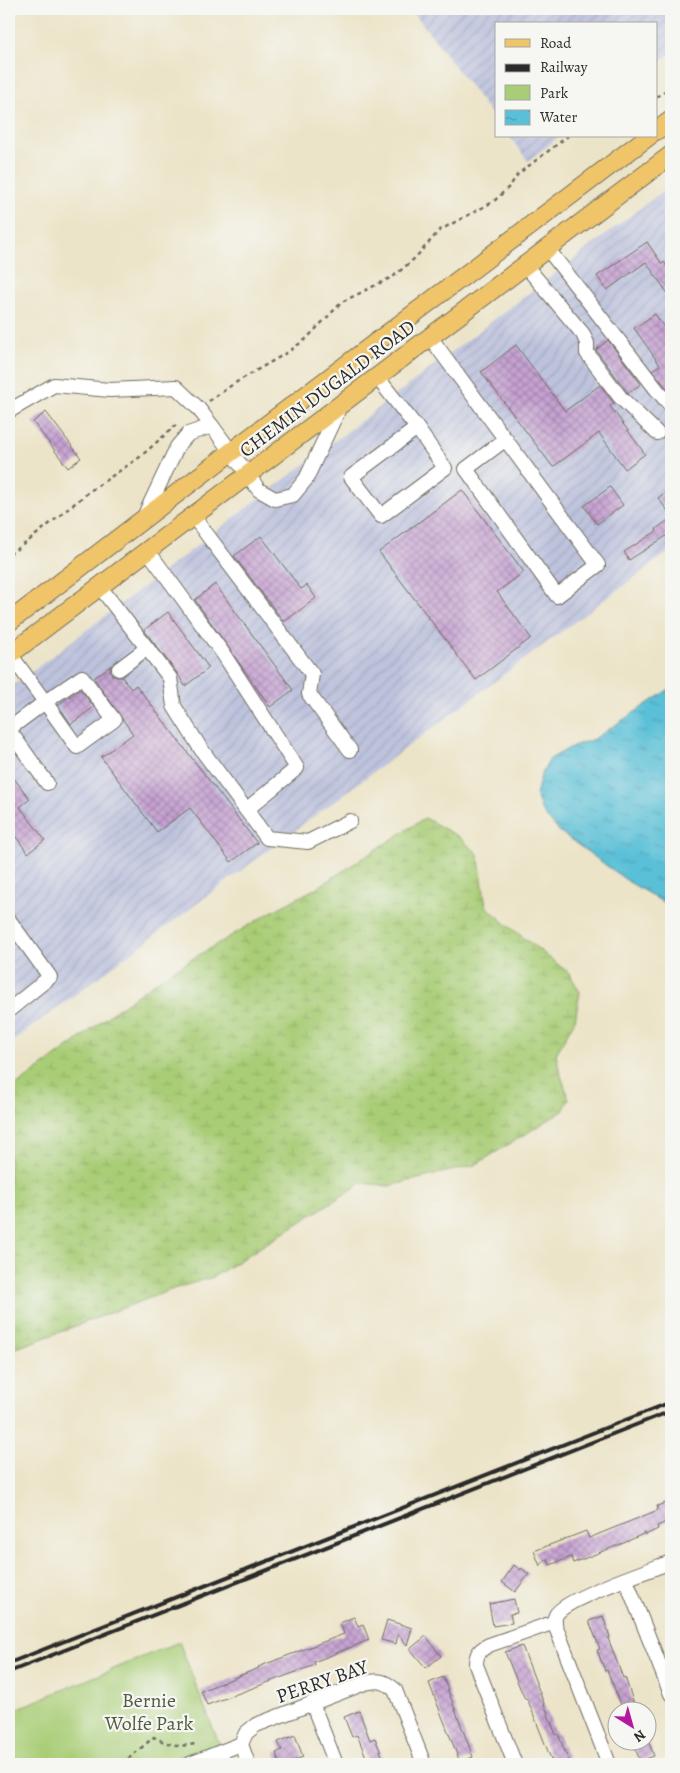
<svg xmlns="http://www.w3.org/2000/svg" width="680" height="1773" font-family="Alegreya,serif">
<style>
.industrial{fill:url(#industrial-furrows)}
.wetland{fill:url(#wetland-marsh);stroke:#6a7c50}
.green{fill:#a9cd76;stroke:#6a7c50}
.water{fill:url(#water-ripples);stroke:#427681}
.building{fill:url(#building-cross-hatch)}
.lines{fill:none;stroke-linecap:round;stroke-linejoin:round}
.minor-casing{stroke:#6f6c62;stroke-width:16}
.major-casing{stroke:#6f6c62;stroke-width:20}
.path{stroke:#6f6c62;stroke-width:2.5;stroke-dasharray:4 4;stroke-linecap:butt}
.minor{stroke:#fff;stroke-width:14}
.major{stroke:#f0c469;stroke-width:18}
.rail{stroke:#2b2b2b;stroke-width:4}
.labels{text-anchor:middle;stroke-width:4.5;stroke-linejoin:round;paint-order:stroke}
.street-label{font-size:20px;fill:#2b2b2b;stroke:#f6f6f2}
.park-label{font-size:20px;fill:#515c42;stroke:#f6f6f2}
</style>
<defs>
<pattern id="industrial-furrows" width="10" height="10" patternUnits="userSpaceOnUse" patternTransform="scale(1.25)"><rect width="10" height="10" fill="#bec3dd"/><path d="M-1 1l2-2M0 10L10 0M9 11l2-2" fill="none" stroke="#a3a8be"/></pattern>
<pattern id="wetland-marsh" width="20" height="14" patternUnits="userSpaceOnUse" patternTransform="scale(1.25)"><rect width="20" height="14" fill="#a9cd76"/><path d="M1 5h8M5 5V1M11 12h8M15 12V8" fill="none" stroke="#92b066"/></pattern>
<pattern id="water-ripples" width="26" height="14" patternUnits="userSpaceOnUse" patternTransform="scale(1.25)"><rect width="26" height="14" fill="#5ac0d7"/><path d="M2 4q2-2 4 0t4 0M15 11q2-2 4 0t4 0" fill="none" stroke="#4b9caf"/></pattern>
<pattern id="building-cross-hatch" width="8" height="8" patternUnits="userSpaceOnUse" patternTransform="scale(1.25)"><rect width="8" height="8" fill="#c6a2d2"/><path d="M0 0l8 8M0 8l8-8" fill="none" stroke="#a184ab"/></pattern>
</defs>
<rect width="100%" height="100%" fill="#f6f6f2"/>
<filter id="ink" filterUnits="userSpaceOnUse"><feTurbulence type="fractalNoise" baseFrequency=".02" numOctaves="2"/><feDisplacementMap in="SourceGraphic" scale="10" xChannelSelector="R" yChannelSelector="G"/><feConvolveMatrix kernelMatrix="1 2 1 2 8 2 1 2 1" color-interpolation-filters="sRGB"/></filter>
<filter id="wash" filterUnits="userSpaceOnUse"><feTurbulence type="fractalNoise" baseFrequency=".0096" numOctaves="4" result="noise"/><feDisplacementMap in="SourceGraphic" scale="20" xChannelSelector="R" yChannelSelector="G"/><feGaussianBlur stdDeviation="1.12" result="paint"/><feColorMatrix in="noise" values="0 0 0 0 0 0 0 0 0 0 0 0 0 0 0 0 0 1.4 0 .05"/><feComposite in="paint" operator="in"/></filter>
<g filter="url(#wash)">
<rect width="100%" height="100%" fill="#ece4c8"/>
<!-- industrial -->
<g class="industrial">
<polygon points="411,9 671,9 671,53 656,64 656,24 496,24 496,120"/>
<polygon points="509,136 560,136 528,161"/>
<polygon points="671,185 671,550 9,1044 9,689"/>
</g>
<!-- wetland -->
<polygon class="wetland" points="425,818 459,837 478,854 486,906 506,924 569,973 580,992 575,1020 556,1054 560,1073 569,1099 563,1111 475,1165 389,1186 362,1183 213,1277 176,1288 9,1351 9,1091 74,1043 116,1010 167,974 273,911 318,887"/>
<!-- green -->
<polygon class="green" points="179,1642 220,1746 174,1764 9,1764 9,1712"/>
<!-- water -->
<polygon class="water" points="671,688 671,907 629,882 559,831 542,812 536,795 541,775 550,759 573,746 594,739"/>
<g id="blocks">
<!-- building -->
<g class="building">
<polygon points="647,242 662,264 664,262 671,273 671,298 646,262 607,290 597,276"/>
<polygon points="655,314 671,338 671,386 667,388 652,370 660,365 634,328"/>
<polygon points="608,340 641,384 628,393 596,350"/>
<polygon points="516,345 565,411 600,385 614,403 610,406 645,454 625,469 599,433 553,467 481,372"/>
<polygon points="46,412 81,458 68,468 33,422"/>
<polygon points="610,487 623,505 597,524 584,506"/>
<polygon points="671,488 671,515 658,498"/>
<polygon points="462,490 524,572 497,592 531,638 476,680 379,552"/>
<polygon points="671,518 671,533 629,560 624,552 657,531 656,529"/>
<polygon points="261,536 301,589 307,585 316,598 284,622 234,556"/>
<polygon points="215,584 293,690 270,707 195,600"/>
<polygon points="168,612 209,668 185,686 177,673 144,630"/>
<polygon points="112,665 110,670 112,675 116,677 122,677 131,689 136,685 257,843 231,862 190,808 157,832 101,757 133,734 94,678"/>
<polygon points="80,689 94,707 71,724 58,705"/>
<polygon points="9,772 30,799 20,807 45,840 28,853 9,828"/>
<polygon points="671,1501 671,1520 657,1526 658,1529 645,1535 645,1533 626,1542 573,1563 571,1557 550,1565 547,1558 540,1566 534,1551 586,1531 589,1538 658,1510 657,1506"/>
<polygon points="514,1565 520,1570 521,1568 529,1574 515,1592 502,1582"/>
<polygon points="514,1599 517,1613 510,1614 512,1623 493,1626 489,1604"/>
<polygon points="603,1616 610,1637 608,1638 623,1678 625,1677 636,1710 623,1710 607,1670 605,1671 597,1650 600,1649 589,1621"/>
<polygon points="354,1617 358,1626 363,1624 369,1640 314,1662 315,1665 207,1705 201,1691 259,1668 258,1667 344,1634 340,1623"/>
<polygon points="387,1620 412,1628 407,1645 398,1634 396,1644 381,1640"/>
<polygon points="426,1636 441,1656 426,1668 410,1649"/>
<polygon points="522,1646 556,1735 558,1734 570,1764 553,1764 527,1698 525,1699 514,1674 505,1652"/>
<polygon points="443,1677 473,1757 460,1762 429,1683"/>
<polygon points="359,1711 370,1740 375,1738 383,1758 369,1764 357,1735 352,1737 344,1717"/>
<polygon points="295,1735 303,1757 285,1764 280,1764 276,1753 282,1750 278,1742"/>
<polygon points="632,1740 648,1740 654,1756 640,1761"/>
</g>
</g>
</g>
<g filter="url(#ink)">
<use href="#blocks" fill-opacity="0" stroke="#6f6c62" stroke-width="1"/>
<g class="lines">
<defs>
<g id="minor">
<polyline points="547,248 657,390 671,406"/>
<polyline points="525,265 583,334 587,343 587,353 620,397 657,433"/>
<polyline points="430,337 598,565 557,596 466,469 506,439"/>
<polyline points="377,377 417,428 445,468 381,516 351,477 417,428"/>
<polyline points="9,411 54,385 110,390 176,387 198,408 212,426"/>
<polyline points="193,516 312,674 309,694 350,750"/>
<polyline points="143,519 177,447 188,434 212,426 259,490 275,499 293,495 306,479 341,404"/>
<polyline points="148,551 222,652 297,768 246,810"/>
<polyline points="100,587 170,678 174,706 201,749 267,838 308,842 350,821"/>
<polyline points="119,669 147,648"/>
<polygon points="82,677 114,720 77,747 45,702"/>
<polyline points="9,729 45,702 10,654"/>
<polyline points="9,730 47,783"/>
<polyline points="9,920 50,977 9,1010"/>
<polyline points="626,1580 671,1694"/>
<polyline points="312,1703 336,1764"/>
<polyline points="190,1764 241,1744"/>
<path d="M248,1764L241,1744L246,1733L256,1725L365,1683C378,1680 384,1680 395,1690L424,1764"/>
<path d="M515,1764L476,1665C476,1654 479,1650 489,1645L555,1622"/>
<path d="M609,1764L557,1630C555,1626 553,1620 556,1615C564,1599 650,1570 671,1562"/>
</g>
<g id="major">
<polyline points="656,131 671,120"/>
<polyline points="9,622 231,452 649,136"/>
<polyline points="9,655 671,155"/>
</g>
</defs>
<!-- minor casing -->
<use href="#minor" class="minor-casing"/>
<!-- major casing -->
<use href="#major" class="major-casing"/>
<!-- path -->
<g class="path">
<polyline points="656,97 671,87"/>
<polyline points="209,401 235,383 288,352 306,339 342,302 394,276 415,258 440,230 493,202 510,186 518,174 568,136"/>
<polyline points="9,554 26,543 90,491 140,457 176,425"/>
<path d="M122,1764L154,1737C168,1745 182,1748 198,1743"/>
</g>
<!-- minor -->
<use href="#minor" class="minor"/>
<!-- major -->
<use href="#major" class="major"/>
<!-- rail -->
<g class="rail">
<polyline points="9,1663 671,1402"/>
<polyline points="9,1672 671,1411"/>
</g>
</g>
</g>
<g class="labels">
<!-- street labels -->
<g class="street-label">
<text transform="translate(327 388) rotate(-37)" y="7">CHEMIN DUGALD ROAD</text>
<text transform="translate(322 1681) rotate(-19)" y="7">PERRY BAY</text>
</g>
<!-- park labels -->
<g class="park-label">
<text x="149" y="1707">Bernie<tspan x="149" dy="23">Wolfe Park</tspan></text>
</g>
</g>
<!-- margin -->
<rect width="680" height="1773" fill="none" stroke="#f6f6f2" stroke-width="30"/>
<!-- legend -->
<rect x="495" y="22" width="162" height="115" fill="#f6f6f2" stroke="#a5a5a2"/>
<rect x="505" y="39" width="25" height="8" fill="#f0c469" stroke="#a5a5a2"/>
<text x="540" y="48" font-size="15" fill="#2b2b2b">Road</text>
<rect x="505" y="64" width="25" height="8" fill="#2b2b2b" stroke="#a5a5a2"/>
<text x="540" y="72" font-size="15" fill="#2b2b2b">Railway</text>
<rect x="505" y="85" width="25" height="15" fill="#a9cd76" stroke="#a5a5a2"/>
<text x="540" y="98" font-size="15" fill="#2b2b2b">Park</text>
<rect x="505" y="110" width="25" height="15" fill="url(#water-ripples)" stroke="#a5a5a2"/>
<text x="540" y="122" font-size="15" fill="#2b2b2b">Water</text>
<!-- north arrow -->
<g transform="translate(632 1726) rotate(143)"><circle r="24" fill="#f6f6f2" stroke="#a5a5a2"/>
<path d="M0-4L9 19L0 12L-9 19Z" fill="#b5179e"/>
<text y="-8" font-size="14" font-weight="bold" text-anchor="middle" fill="#2b2b2b">N</text>
</g>
</svg>
